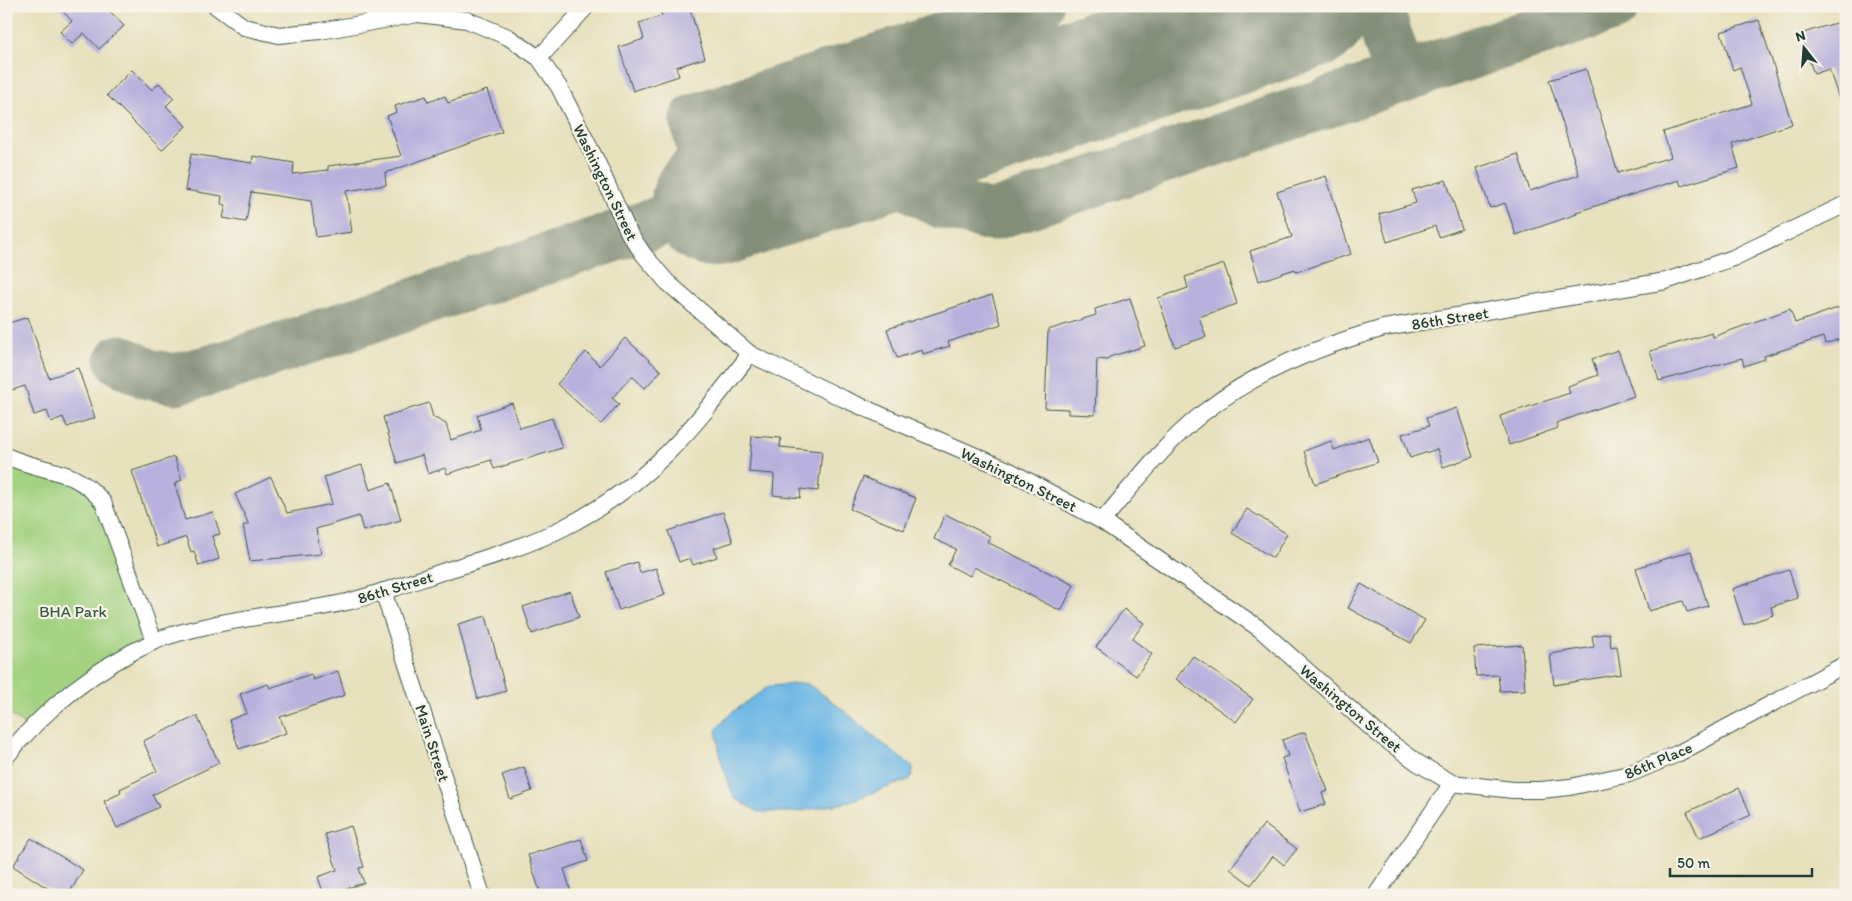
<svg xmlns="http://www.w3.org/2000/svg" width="1852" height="901" font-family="Itim,sans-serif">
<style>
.green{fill:#a3d281;stroke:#61885a}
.water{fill:#6db7e5;stroke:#467a8c}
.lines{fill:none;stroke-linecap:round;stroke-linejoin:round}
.taxiway{stroke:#838e78;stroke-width:51}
.runway{stroke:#838e78;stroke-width:128}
.building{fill:#b8b1dd}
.street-casing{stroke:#3d5548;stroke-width:18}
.street{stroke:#fff;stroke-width:16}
.labels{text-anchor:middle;stroke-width:4.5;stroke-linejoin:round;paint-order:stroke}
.street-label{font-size:16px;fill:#1f3d34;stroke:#f7f3e8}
.park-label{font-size:16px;fill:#395b43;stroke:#f7f3e8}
</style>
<rect width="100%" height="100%" fill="#f7f3e8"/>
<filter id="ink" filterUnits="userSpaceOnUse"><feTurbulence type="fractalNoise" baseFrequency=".02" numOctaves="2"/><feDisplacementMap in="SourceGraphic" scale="10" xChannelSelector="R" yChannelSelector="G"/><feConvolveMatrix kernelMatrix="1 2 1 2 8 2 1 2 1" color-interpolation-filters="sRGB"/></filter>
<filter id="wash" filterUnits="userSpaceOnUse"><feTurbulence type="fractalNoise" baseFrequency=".0096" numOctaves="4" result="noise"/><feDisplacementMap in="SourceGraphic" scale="20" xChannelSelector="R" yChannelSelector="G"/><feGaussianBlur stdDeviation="1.12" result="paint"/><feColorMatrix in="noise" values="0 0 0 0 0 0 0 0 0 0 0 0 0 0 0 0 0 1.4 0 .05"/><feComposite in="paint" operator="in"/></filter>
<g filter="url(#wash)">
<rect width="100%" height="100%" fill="#e7e0bc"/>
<!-- green -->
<polygon class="green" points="6,456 92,489 154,641 30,730 6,711"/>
<!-- water -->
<path class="water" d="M806,683C845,707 876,741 913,767L911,779L844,803L796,812H758L734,798L721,761L716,730L731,713L769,686Z"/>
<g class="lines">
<!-- taxiway -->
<g class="taxiway">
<polyline points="1377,6 1401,78"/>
<polyline points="856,156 942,203 991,216 1614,6"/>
<polyline points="120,360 148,374 175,379 226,366 715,203 695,119 1038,6"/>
</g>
<!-- runway -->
<polyline class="runway" points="715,203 1307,6"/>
</g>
<g id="blocks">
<!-- building -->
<g class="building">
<polygon points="58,6 105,6 124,26 99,49 84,33 72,44 60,32 72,21"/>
<polygon points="659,6 689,6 705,58 676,67 679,76 633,91 619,47 644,39 639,23 662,16"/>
<polygon points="1759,20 1792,124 1732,144 1739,168 1681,186 1679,180 1576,212 1577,214 1516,235 1505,203 1490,208 1477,168 1518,154 1530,191 1579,175 1549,80 1586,69 1618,173 1671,157 1663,132 1752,104 1740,67 1733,70 1721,32"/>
<polygon points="1842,21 1846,33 1846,111 1843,111 1829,69 1814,74 1800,34"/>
<polygon points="132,70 152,90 159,83 174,98 166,106 186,126 162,150 107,95"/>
<polygon points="487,90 502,132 385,173 386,185 346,191 352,232 316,237 311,201 251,192 246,222 223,218 226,205 221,204 222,196 185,190 191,154 252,163 253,156 294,163 293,174 328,170 328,166 401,156 387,116 397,112 395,106 426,96 428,102 445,96 448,103"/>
<polygon points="1326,176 1351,254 1296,272 1295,269 1259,281 1250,251 1292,237 1277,192"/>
<polygon points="1446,180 1462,229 1439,237 1435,226 1387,242 1379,214 1416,203 1412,190"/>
<polygon points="1224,264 1237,304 1199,317 1206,337 1175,347 1158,298 1188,288 1185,277"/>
<polygon points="992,295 1001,324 948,342 950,346 923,354 922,350 897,358 887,329"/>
<polygon points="1130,298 1145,346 1109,357 1108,360 1097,359 1095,415 1068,414 1068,409 1045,408 1048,330 1096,315 1095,309"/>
<polygon points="1846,305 1846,337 1825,344 1823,337 1764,356 1765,359 1744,366 1742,358 1659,381 1650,351 1712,333 1713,337 1790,309 1795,323"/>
<polygon points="28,317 49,378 78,368 95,418 67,427 63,417 51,422 47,411 34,415 25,386 12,390 6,373 6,324"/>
<polygon points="625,338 661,371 645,388 632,376 612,398 619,404 601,424 557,384 586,352 600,366"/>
<polygon points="1618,350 1634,396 1556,423 1558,428 1509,445 1500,416 1570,393 1568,386 1598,375 1592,359"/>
<polygon points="429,403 433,417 446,424 451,440 481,430 477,415 512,403 520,428 552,418 562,448 494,469 491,460 447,474 445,468 428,474 422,455 397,463 383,417"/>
<polygon points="1457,408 1473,457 1443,467 1437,449 1410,458 1402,434 1429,426 1426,418"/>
<polygon points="752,436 781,438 780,447 822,451 818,491 801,489 800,498 773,495 774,474 749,472"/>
<polygon points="1369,437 1378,462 1315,484 1304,451 1331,441 1334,450"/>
<polygon points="174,457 182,480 175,483 176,488 185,520 213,512 220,534 212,536 219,559 199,566 194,551 191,552 186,537 157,547 132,471"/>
<polygon points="362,465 370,490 390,483 401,520 363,531 359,516 316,529 321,554 250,561 243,525 249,525 235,494 271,477 287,513 332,504 324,477"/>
<polygon points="863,477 916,498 904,530 850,509"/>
<polygon points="1247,509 1287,534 1273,558 1232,533"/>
<polygon points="723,512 733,542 714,548 717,557 693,565 690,558 679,562 668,531"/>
<polygon points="945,514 990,536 987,542 1074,585 1061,611 974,567 970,576 948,565 956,549 934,539"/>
<polygon points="1691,551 1708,606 1687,612 1683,601 1649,611 1636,568"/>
<polygon points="637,562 640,573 656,568 665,595 619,610 606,572"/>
<polygon points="1789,570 1798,598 1771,607 1773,615 1744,625 1732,589"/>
<polygon points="1361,584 1425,620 1411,643 1348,608"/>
<polygon points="570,591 579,617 532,634 523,607"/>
<polygon points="1124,609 1144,623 1132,639 1152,654 1136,676 1096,647"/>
<polygon points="486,616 506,691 478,699 458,624"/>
<polygon points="1609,633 1611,647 1617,646 1621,674 1554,685 1550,654 1594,647 1592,636"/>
<polygon points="1522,645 1525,690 1500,691 1498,675 1476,676 1474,648"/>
<polygon points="1193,656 1253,699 1236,722 1176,679"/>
<polygon points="338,671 345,695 280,717 286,733 239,749 229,720 247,713 240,694 268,684 270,688 311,674 313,680"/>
<polygon points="197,716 219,763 152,795 159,807 117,828 104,801 121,793 120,789 157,771 143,741"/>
<polygon points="1305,732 1328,791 1322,793 1326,804 1300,812 1282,758 1288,756 1282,740"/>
<polygon points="524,767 532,791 510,799 502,775"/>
<polygon points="1739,788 1751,815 1699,838 1687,812"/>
<polygon points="1264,824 1297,849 1284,865 1273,856 1251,885 1230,869"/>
<polygon points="351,826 364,867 359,868 364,883 324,895 318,877 337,870 325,834"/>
<polygon points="31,838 83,870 68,895 58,895 13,866"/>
<polygon points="581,839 588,861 564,869 572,895 541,895 528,855"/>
</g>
</g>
</g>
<g filter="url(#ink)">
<use href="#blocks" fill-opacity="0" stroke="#3d5548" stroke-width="1"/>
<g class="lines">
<defs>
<g id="street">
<polyline points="216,6 244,27 279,35 320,31 418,14 467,20 508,37 539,58 559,87 596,160 629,233 644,255 667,282 750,354 844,399 1008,470 1102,521 1260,629 1377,733 1418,763 1452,783 1513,790 1541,790 1570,787 1629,774 1677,754 1846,664"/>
<polyline points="539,58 587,6"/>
<path d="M6,456C46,474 73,466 103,502L154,641"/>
<path d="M1102,521C1134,484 1165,443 1203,413C1256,371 1320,346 1384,328L1666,281L1733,258L1846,204"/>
<polyline points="383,591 482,895"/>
<path d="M6,757C44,709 97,667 153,642C171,634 193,629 212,625C257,615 302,612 347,602C382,593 417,580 451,569C489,557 527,546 563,528C650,484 692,430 750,354"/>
<polyline points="1376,895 1452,783"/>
</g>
</defs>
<!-- street casing -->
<use href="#street" class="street-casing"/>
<!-- street -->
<use href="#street" class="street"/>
</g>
</g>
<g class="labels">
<!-- street labels -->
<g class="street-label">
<text transform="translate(606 182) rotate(64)" y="6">Washington Street</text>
<text transform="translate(1450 318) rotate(-9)" y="6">86th Street</text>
<text transform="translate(1019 479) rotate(26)" y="6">Washington Street</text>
<text transform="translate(395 587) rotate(-17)" y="6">86th Street</text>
<text transform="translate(1351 708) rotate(40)" y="6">Washington Street</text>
<text transform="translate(433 743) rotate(72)" y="6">Main Street</text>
<text transform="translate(1658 760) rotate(-23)" y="6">86th Place</text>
</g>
<!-- park labels -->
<g class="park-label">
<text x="73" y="617">BHA Park</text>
</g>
</g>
<!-- margin -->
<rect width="1852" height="901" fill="none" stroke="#f7f3e8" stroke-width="25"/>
<!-- north arrow -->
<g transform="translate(1804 48) rotate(343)" stroke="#f7f3e8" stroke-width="4" paint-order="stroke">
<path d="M0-4L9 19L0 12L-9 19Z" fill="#1f3d34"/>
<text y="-8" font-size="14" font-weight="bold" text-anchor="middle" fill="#1f3d34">N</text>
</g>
<!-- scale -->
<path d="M1670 868v8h142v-8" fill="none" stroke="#1f3d34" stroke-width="2.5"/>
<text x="1677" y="868" font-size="15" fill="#1f3d34" stroke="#f7f3e8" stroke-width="4" paint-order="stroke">50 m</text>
</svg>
